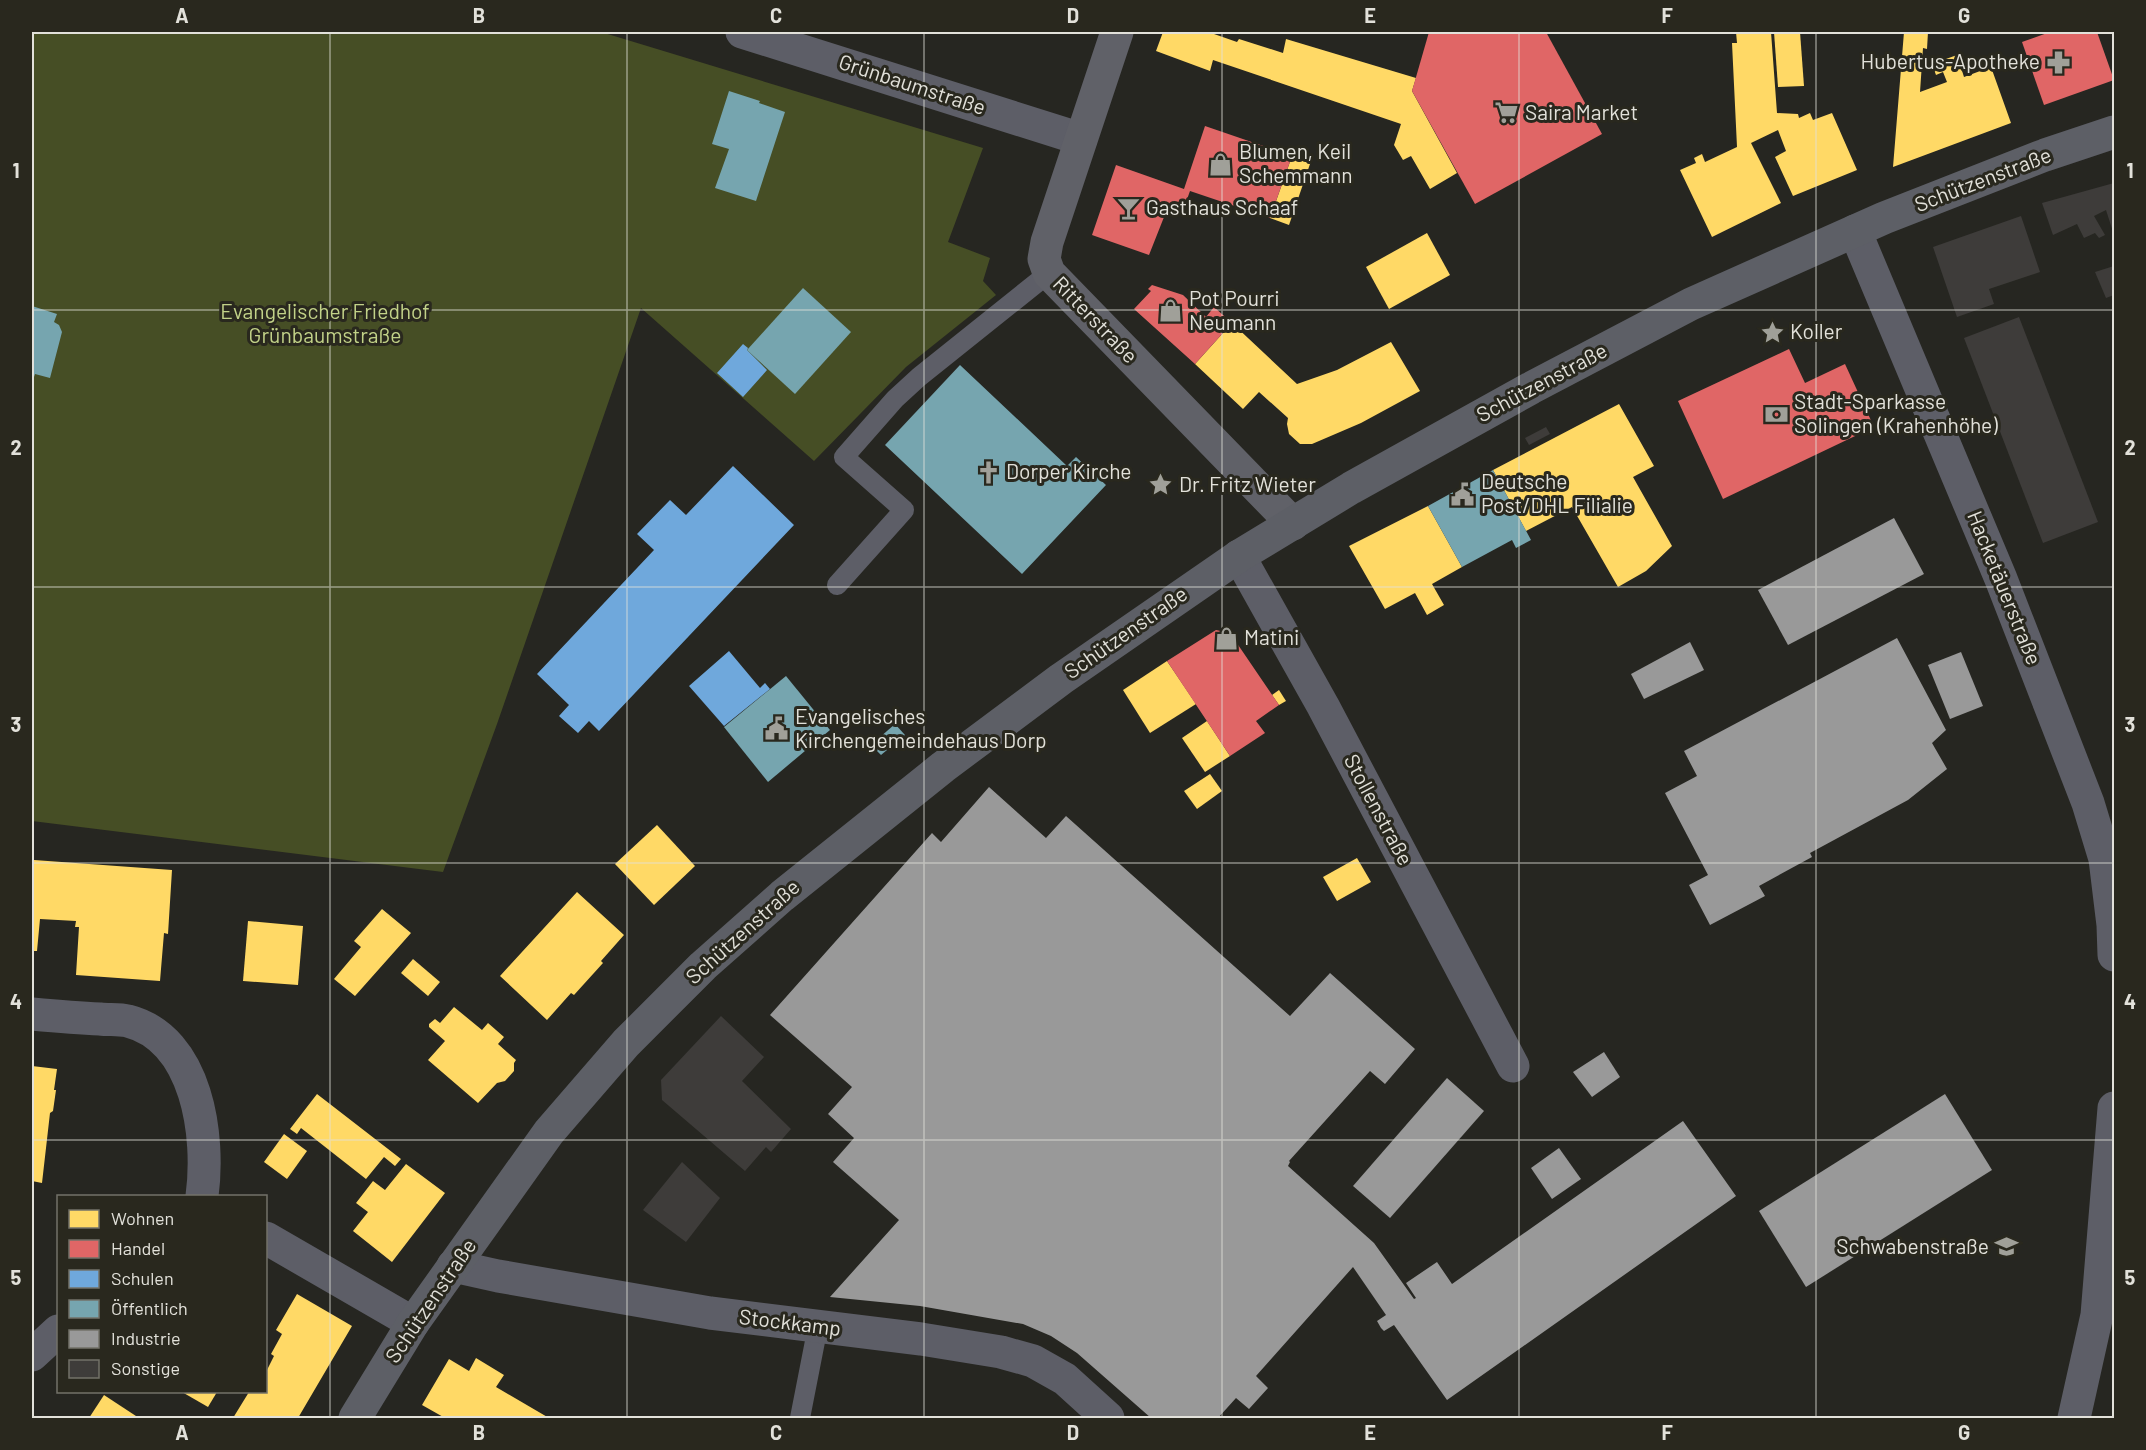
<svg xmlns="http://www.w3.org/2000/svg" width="2146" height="1450" font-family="Barlow,sans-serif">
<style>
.green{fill:#464e25}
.homes{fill:#ffd966}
.shops{fill:#e06666}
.schools{fill:#6fa8dc}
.public{fill:#76a5af}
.industry{fill:#999}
.building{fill:#3e3c3a}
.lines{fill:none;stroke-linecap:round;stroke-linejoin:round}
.lane{stroke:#5d5e67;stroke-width:20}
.street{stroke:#5d5e67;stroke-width:33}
.secondary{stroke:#606168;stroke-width:33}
.primary{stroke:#5d5f66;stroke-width:33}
.grid{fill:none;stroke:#e2e1da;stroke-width:1.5;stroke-opacity:0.55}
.labels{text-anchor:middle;stroke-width:6;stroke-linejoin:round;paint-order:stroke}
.poi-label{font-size:21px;fill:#e2e1da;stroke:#29281e;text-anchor:start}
.street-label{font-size:21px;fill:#e2e1da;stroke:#29281e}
.park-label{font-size:21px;fill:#c2d288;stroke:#29281e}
.neatline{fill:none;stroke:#e2e1da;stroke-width:2}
.grid-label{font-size:20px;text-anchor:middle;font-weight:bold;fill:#e2e1da}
</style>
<rect width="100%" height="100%" fill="#262621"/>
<!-- green -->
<polygon class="green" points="32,32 601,32 983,148 948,242 990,258 983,281 996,295 906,367 814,461 641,308 497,724 443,872 32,821"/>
<!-- homes -->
<g class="homes">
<polygon points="1163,32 1215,32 1214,34 1237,42 1239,39 1283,53 1286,39 1416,78 1412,91 1457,173 1430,189 1411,156 1403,160 1394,145 1401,124 1213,60 1210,71 1156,51"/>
<polygon points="1736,32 1771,32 1777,113 1798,114 1799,118 1810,113 1813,120 1832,113 1857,170 1793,196 1775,157 1786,151 1778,130 1751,143 1781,203 1712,237 1680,170 1696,163 1694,158 1702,154 1705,162 1737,147 1732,43 1737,43"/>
<polygon points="1774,32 1800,32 1804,86 1778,87"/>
<polygon points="1904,32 1928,32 1927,49 1923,48 1920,92 1947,82 1943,72 1936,75 1932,64 1957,55 1964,77 1991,67 2011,123 1893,167"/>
<polygon points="1292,156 1311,161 1289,225 1270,218"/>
<polygon points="1427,233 1450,275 1389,309 1366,267"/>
<polygon points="1232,323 1297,384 1337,370 1391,342 1420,391 1361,423 1312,444 1300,444 1289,434 1287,424 1288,418 1259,392 1243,409 1195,364"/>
<polygon points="1619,404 1654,466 1633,477 1672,546 1646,571 1618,587 1572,507 1526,531 1493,470"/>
<polygon points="1428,506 1462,567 1432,584 1444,605 1427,615 1415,593 1385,609 1349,546"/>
<polygon points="1167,661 1196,704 1150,733 1123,690"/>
<polygon points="1279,690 1286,701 1279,705 1272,695"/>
<polygon points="1207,721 1230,756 1205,772 1182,738"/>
<polygon points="1210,774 1222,791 1197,809 1184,791"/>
<polygon points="657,825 695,866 654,905 615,864"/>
<polygon points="1357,858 1371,882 1337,901 1323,877"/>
<polygon points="34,860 172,870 168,934 164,933 160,981 76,975 79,927 75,927 76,921 40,919 37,951 32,951"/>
<polygon points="577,892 624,935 601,961 603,963 574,995 571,993 547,1020 500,976"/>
<polygon points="382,909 411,933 355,996 334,979 361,947 354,941"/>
<polygon points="248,921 303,926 298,985 243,981"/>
<polygon points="413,959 440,982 428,996 401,973"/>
<polygon points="454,1007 482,1030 488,1023 504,1037 498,1044 516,1060 514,1063 514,1071 505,1081 497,1083 478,1103 428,1060 445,1041 429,1027 429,1024 435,1019 440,1023"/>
<polygon points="32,1066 57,1069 54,1090 56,1090 53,1111 50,1113 42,1183 32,1181"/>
<polygon points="317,1094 401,1159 395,1166 384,1157 366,1179 301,1128 297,1134 290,1129"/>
<polygon points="284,1134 307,1151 287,1179 264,1162"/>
<polygon points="406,1164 445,1193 392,1262 353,1231 368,1212 356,1203 373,1181 385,1190"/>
<polygon points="297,1294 352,1326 298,1418 233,1418 249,1392 266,1392 266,1372 274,1356 271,1354 282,1334 276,1330"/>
<polygon points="476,1358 504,1375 496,1387 549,1418 445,1418 422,1405 449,1359 469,1371"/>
<polygon points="182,1392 217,1392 208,1407"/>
<polygon points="104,1395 139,1418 89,1418"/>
</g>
<!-- shops -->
<g class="shops">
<polygon points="1429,32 1546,32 1602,134 1475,204 1412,91"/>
<polygon points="2050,32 2097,32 2114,80 2044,105 2022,42"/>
<polygon points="1205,126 1292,156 1270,218 1190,191 1185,205 1178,202 1173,215 1166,212 1149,255 1092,235 1116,165 1184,189"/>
<polygon points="1152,285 1183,295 1206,317 1214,307 1232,323 1195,364 1134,309 1151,291 1148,289"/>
<polygon points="1789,349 1805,383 1845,364 1874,427 1723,499 1678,401"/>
<polygon points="1216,630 1230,633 1279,705 1256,721 1265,733 1230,756 1167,661"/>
</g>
<!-- schools -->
<g class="schools">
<polygon points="743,344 748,348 747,350 767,370 743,397 717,373"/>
<polygon points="733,466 794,525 599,731 589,721 578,733 559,716 569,705 537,674 654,550 637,534 670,500 686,515"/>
<polygon points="729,651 760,688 765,683 770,689 724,726 689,686"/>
</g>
<!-- public -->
<g class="public">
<polygon points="729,91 760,101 759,103 785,112 756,201 715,188 729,149 712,144"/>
<polygon points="803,288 851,332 795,394 747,350"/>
<polygon points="32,306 57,314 54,322 59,325 62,332 50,378 35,374 32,383"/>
<polygon points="960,365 1067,466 1076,457 1106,485 1022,574 885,445"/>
<polygon points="1493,470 1531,540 1516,548 1512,540 1462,567 1428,506"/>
<polygon points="786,676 830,730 768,782 724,727"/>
<polygon points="895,724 905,735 881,755 871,745"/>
</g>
<!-- industry -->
<g class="industry">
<polygon points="1894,518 1924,574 1788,645 1758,590"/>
<polygon points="1897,638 1946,730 1932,743 1947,769 1908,800 1810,853 1812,857 1759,886 1765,896 1710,925 1689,885 1708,875 1665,793 1697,776 1684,751"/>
<polygon points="1690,642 1704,670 1644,699 1631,674"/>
<polygon points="1961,652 1983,706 1950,719 1928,665"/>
<polygon points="989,787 1046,838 1066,816 1290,1016 1330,973 1415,1049 1385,1084 1370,1071 1289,1161 1290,1162 1288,1166 1374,1243 1414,1299 1416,1298 1406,1283 1437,1262 1452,1284 1683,1121 1736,1196 1447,1400 1394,1325 1384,1331 1381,1328 1377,1321 1386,1315 1353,1267 1256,1376 1268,1388 1249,1409 1236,1398 1218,1418 1151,1418 1077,1353 1051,1336 1023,1324 920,1306 830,1297 899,1220 833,1162 854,1138 828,1114 852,1087 770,1015 932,833 941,842"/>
<polygon points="1604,1052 1620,1077 1592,1097 1573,1072"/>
<polygon points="1447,1078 1484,1111 1390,1218 1353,1186"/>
<polygon points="1945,1094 1992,1170 1806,1287 1759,1211"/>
<polygon points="1559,1148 1581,1179 1552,1199 1531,1168"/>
</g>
<!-- building -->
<g class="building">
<polygon points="2114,183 2114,235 2106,210 2094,216 2105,235 2099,238 2095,233 2084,238 2077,224 2053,235 2042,203"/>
<polygon points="2021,216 2040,272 1989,289 1994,304 1957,317 1933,247"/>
<polygon points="2114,266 2114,295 2106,298 2095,272"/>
<polygon points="2019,317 2098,522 2043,543 1964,338"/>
<polygon points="1546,427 1550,434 1529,445 1525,438"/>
<polygon points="721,1016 764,1057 742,1081 791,1129 771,1152 766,1147 745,1171 662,1100 661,1080"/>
<polygon points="682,1162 720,1198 686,1242 643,1210"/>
</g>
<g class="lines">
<!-- lane -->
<g class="lane">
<polyline points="837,585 904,510 844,457 895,399 919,377 1049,273"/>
<polyline points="800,1418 818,1326"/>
</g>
<!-- street -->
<g class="street">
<polyline points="742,32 1081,139"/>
<polyline points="1855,231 2001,579 2088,803 2105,859 2113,925 2114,955"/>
<polyline points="1239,556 1323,706 1513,1066"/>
<path d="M32,1014C54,1016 77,1018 100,1019C109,1020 119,1019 128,1021C198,1039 210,1137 202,1196"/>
<polyline points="266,1238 413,1323"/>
<polyline points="453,1266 498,1276 710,1313 921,1339 1001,1352 1033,1361 1065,1379 1108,1418"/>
<polyline points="32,1355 58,1331"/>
<polyline points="2074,1418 2097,1315 2114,1108"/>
</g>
<!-- secondary -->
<polyline class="secondary" points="1117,32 1047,242 1044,259 1049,273 1293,524"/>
<!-- primary -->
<polyline class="primary" points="355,1418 413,1323 549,1132 626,1043 703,966 782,896 943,767 1061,679 1239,556 1351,488 1531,388 1691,304 1884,218 2045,155 2114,132"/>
</g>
<!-- grid -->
<path class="grid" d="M330,32V1418M627,32V1418M924,32V1418M1222,32V1418M1519,32V1418M1816,32V1418M32,310H2114M32,587H2114M32,863H2114M32,1140H2114"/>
<!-- icons -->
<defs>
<symbol id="pharmacy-bare" viewBox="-9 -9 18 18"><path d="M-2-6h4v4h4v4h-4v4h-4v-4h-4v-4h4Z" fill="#a0a099" stroke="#29281e" stroke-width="2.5" paint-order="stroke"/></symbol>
<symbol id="supermarket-bare" viewBox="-9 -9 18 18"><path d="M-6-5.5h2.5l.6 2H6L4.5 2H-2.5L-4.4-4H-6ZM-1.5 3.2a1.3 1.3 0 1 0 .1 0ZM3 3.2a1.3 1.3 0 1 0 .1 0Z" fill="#a0a099" stroke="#29281e" stroke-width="2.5" paint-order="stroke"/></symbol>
<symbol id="shop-bare" viewBox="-9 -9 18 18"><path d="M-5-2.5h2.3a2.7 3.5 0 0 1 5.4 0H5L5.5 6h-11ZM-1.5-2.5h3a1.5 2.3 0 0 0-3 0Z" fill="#a0a099" stroke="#29281e" stroke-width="2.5" paint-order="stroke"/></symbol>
<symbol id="bar-bare" viewBox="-9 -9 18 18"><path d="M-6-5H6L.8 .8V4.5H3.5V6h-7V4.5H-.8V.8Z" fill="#a0a099" stroke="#29281e" stroke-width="2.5" paint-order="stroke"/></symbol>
<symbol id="sight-bare" viewBox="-9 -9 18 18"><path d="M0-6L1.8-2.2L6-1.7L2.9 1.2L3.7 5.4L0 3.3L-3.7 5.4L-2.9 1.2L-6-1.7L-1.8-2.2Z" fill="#a0a099" stroke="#29281e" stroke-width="2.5" paint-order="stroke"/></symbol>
<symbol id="bank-bare" viewBox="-9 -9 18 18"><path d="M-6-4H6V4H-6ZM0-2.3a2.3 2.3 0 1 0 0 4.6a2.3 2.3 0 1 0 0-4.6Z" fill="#a0a099" stroke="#29281e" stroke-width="2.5" paint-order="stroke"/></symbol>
<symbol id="church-bare" viewBox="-9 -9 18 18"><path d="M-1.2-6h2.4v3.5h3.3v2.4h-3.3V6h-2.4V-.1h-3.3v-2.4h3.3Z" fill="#a0a099" stroke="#29281e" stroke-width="2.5" paint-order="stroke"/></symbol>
<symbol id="civic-bare" viewBox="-9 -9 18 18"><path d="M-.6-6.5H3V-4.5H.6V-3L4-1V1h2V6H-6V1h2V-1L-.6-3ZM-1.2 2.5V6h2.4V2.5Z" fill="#a0a099" stroke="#29281e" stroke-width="2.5" paint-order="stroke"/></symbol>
<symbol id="school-bare" viewBox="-9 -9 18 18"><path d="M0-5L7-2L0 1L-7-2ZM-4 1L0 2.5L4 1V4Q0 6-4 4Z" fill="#a0a099" stroke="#29281e" stroke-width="2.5" paint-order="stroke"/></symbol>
</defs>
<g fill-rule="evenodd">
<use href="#pharmacy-bare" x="2042" y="46" width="33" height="33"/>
<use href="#supermarket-bare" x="1490" y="96" width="33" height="33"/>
<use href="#shop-bare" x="1204" y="148" width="33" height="33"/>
<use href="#bar-bare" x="1112" y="192" width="33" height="33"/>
<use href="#shop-bare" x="1154" y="294" width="33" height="33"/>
<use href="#sight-bare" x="1756" y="316" width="33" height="33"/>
<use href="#bank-bare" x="1760" y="398" width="33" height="33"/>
<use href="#church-bare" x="972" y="456" width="33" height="33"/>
<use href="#sight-bare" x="1144" y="468" width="33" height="33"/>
<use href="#civic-bare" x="1446" y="478" width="33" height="33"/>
<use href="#shop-bare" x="1210" y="622" width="33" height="33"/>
<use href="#civic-bare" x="760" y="712" width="33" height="33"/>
<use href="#school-bare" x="1990" y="1230" width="33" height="33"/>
</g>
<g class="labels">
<!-- poi labels -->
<g class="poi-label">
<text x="2040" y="69" text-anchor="end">Hubertus-Apotheke</text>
<text x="1525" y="120">Saira Market</text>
<text x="1239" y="159">Blumen, Keil<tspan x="1239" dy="24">Schemmann</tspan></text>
<text x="1146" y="215">Gasthaus Schaaf</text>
<text x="1189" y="306">Pot Pourri<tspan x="1189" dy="24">Neumann</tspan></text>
<text x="1790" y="339">Koller</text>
<text x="1794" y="409">Stadt-Sparkasse<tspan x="1794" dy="24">Solingen (Krahenhöhe)</tspan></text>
<text x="1006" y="479">Dorper Kirche</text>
<text x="1481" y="489">Deutsche<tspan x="1481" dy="24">Post/DHL Filialie</tspan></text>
<text x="1179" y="492">Dr. Fritz Wieter</text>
<text x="1244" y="645">Matini</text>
<text x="795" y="724">Evangelisches<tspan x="795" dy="24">Kirchengemeindehaus Dorp</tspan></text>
<text x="1989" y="1254" text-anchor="end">Schwabenstraße</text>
</g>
<!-- street labels -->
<g class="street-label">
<text transform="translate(912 85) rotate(18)" y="7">Grünbaumstraße</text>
<text transform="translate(1983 180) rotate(-21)" y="7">Schützenstraße</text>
<text transform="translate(1095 320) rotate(46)" y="7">Ritterstraße</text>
<text transform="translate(1542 383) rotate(-28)" y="7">Schützenstraße</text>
<text transform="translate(2004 588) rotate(68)" y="7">Hacketäuerstraße</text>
<text transform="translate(1126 633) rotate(-35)" y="7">Schützenstraße</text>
<text transform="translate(1378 810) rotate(62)" y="7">Stollenstraße</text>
<text transform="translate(743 932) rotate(-42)" y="7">Schützenstraße</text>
<text transform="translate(431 1301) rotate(-56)" y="7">Schützenstraße</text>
<text transform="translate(790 1323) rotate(7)" y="7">Stockkamp</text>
</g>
<!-- park labels -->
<g class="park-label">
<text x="325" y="319">Evangelischer Friedhof<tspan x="325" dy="24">Grünbaumstraße</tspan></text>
</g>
</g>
<!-- border -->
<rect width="2146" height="1450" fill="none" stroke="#29281e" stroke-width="66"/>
<!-- legend -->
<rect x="57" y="1195" width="210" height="198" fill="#29281e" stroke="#737269" stroke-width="1.5"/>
<rect x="69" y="1210" width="30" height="18" fill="#ffd966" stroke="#737269" stroke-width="1.5"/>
<text x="111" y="1225" font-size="18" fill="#e2e1da">Wohnen</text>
<rect x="69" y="1240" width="30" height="18" fill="#e06666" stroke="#737269" stroke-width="1.5"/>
<text x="111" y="1255" font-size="18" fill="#e2e1da">Handel</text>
<rect x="69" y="1270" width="30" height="18" fill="#6fa8dc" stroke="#737269" stroke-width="1.5"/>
<text x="111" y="1285" font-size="18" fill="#e2e1da">Schulen</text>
<rect x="69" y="1300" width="30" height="18" fill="#76a5af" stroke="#737269" stroke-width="1.5"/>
<text x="111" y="1315" font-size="18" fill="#e2e1da">Öffentlich</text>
<rect x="69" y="1330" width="30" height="18" fill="#999999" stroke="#737269" stroke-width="1.5"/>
<text x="111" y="1345" font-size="18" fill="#e2e1da">Industrie</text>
<rect x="69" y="1360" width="30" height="18" fill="#3e3c3a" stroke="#737269" stroke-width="1.5"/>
<text x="111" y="1375" font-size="18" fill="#e2e1da">Sonstige</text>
<rect x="33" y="33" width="2080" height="1384" class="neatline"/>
<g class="grid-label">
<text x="182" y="23">A</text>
<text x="479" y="23">B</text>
<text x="776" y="23">C</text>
<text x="1073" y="23">D</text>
<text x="1370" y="23">E</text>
<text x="1667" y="23">F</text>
<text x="1964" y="23">G</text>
<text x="16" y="178">1</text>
<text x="2130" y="178">1</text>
<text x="16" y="455">2</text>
<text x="2130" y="455">2</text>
<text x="16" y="732">3</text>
<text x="2130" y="732">3</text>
<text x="16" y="1009">4</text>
<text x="2130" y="1009">4</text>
<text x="16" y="1285">5</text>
<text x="2130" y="1285">5</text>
<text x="182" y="1440">A</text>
<text x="479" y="1440">B</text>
<text x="776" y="1440">C</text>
<text x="1073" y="1440">D</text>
<text x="1370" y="1440">E</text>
<text x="1667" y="1440">F</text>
<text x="1964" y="1440">G</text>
</g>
</svg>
